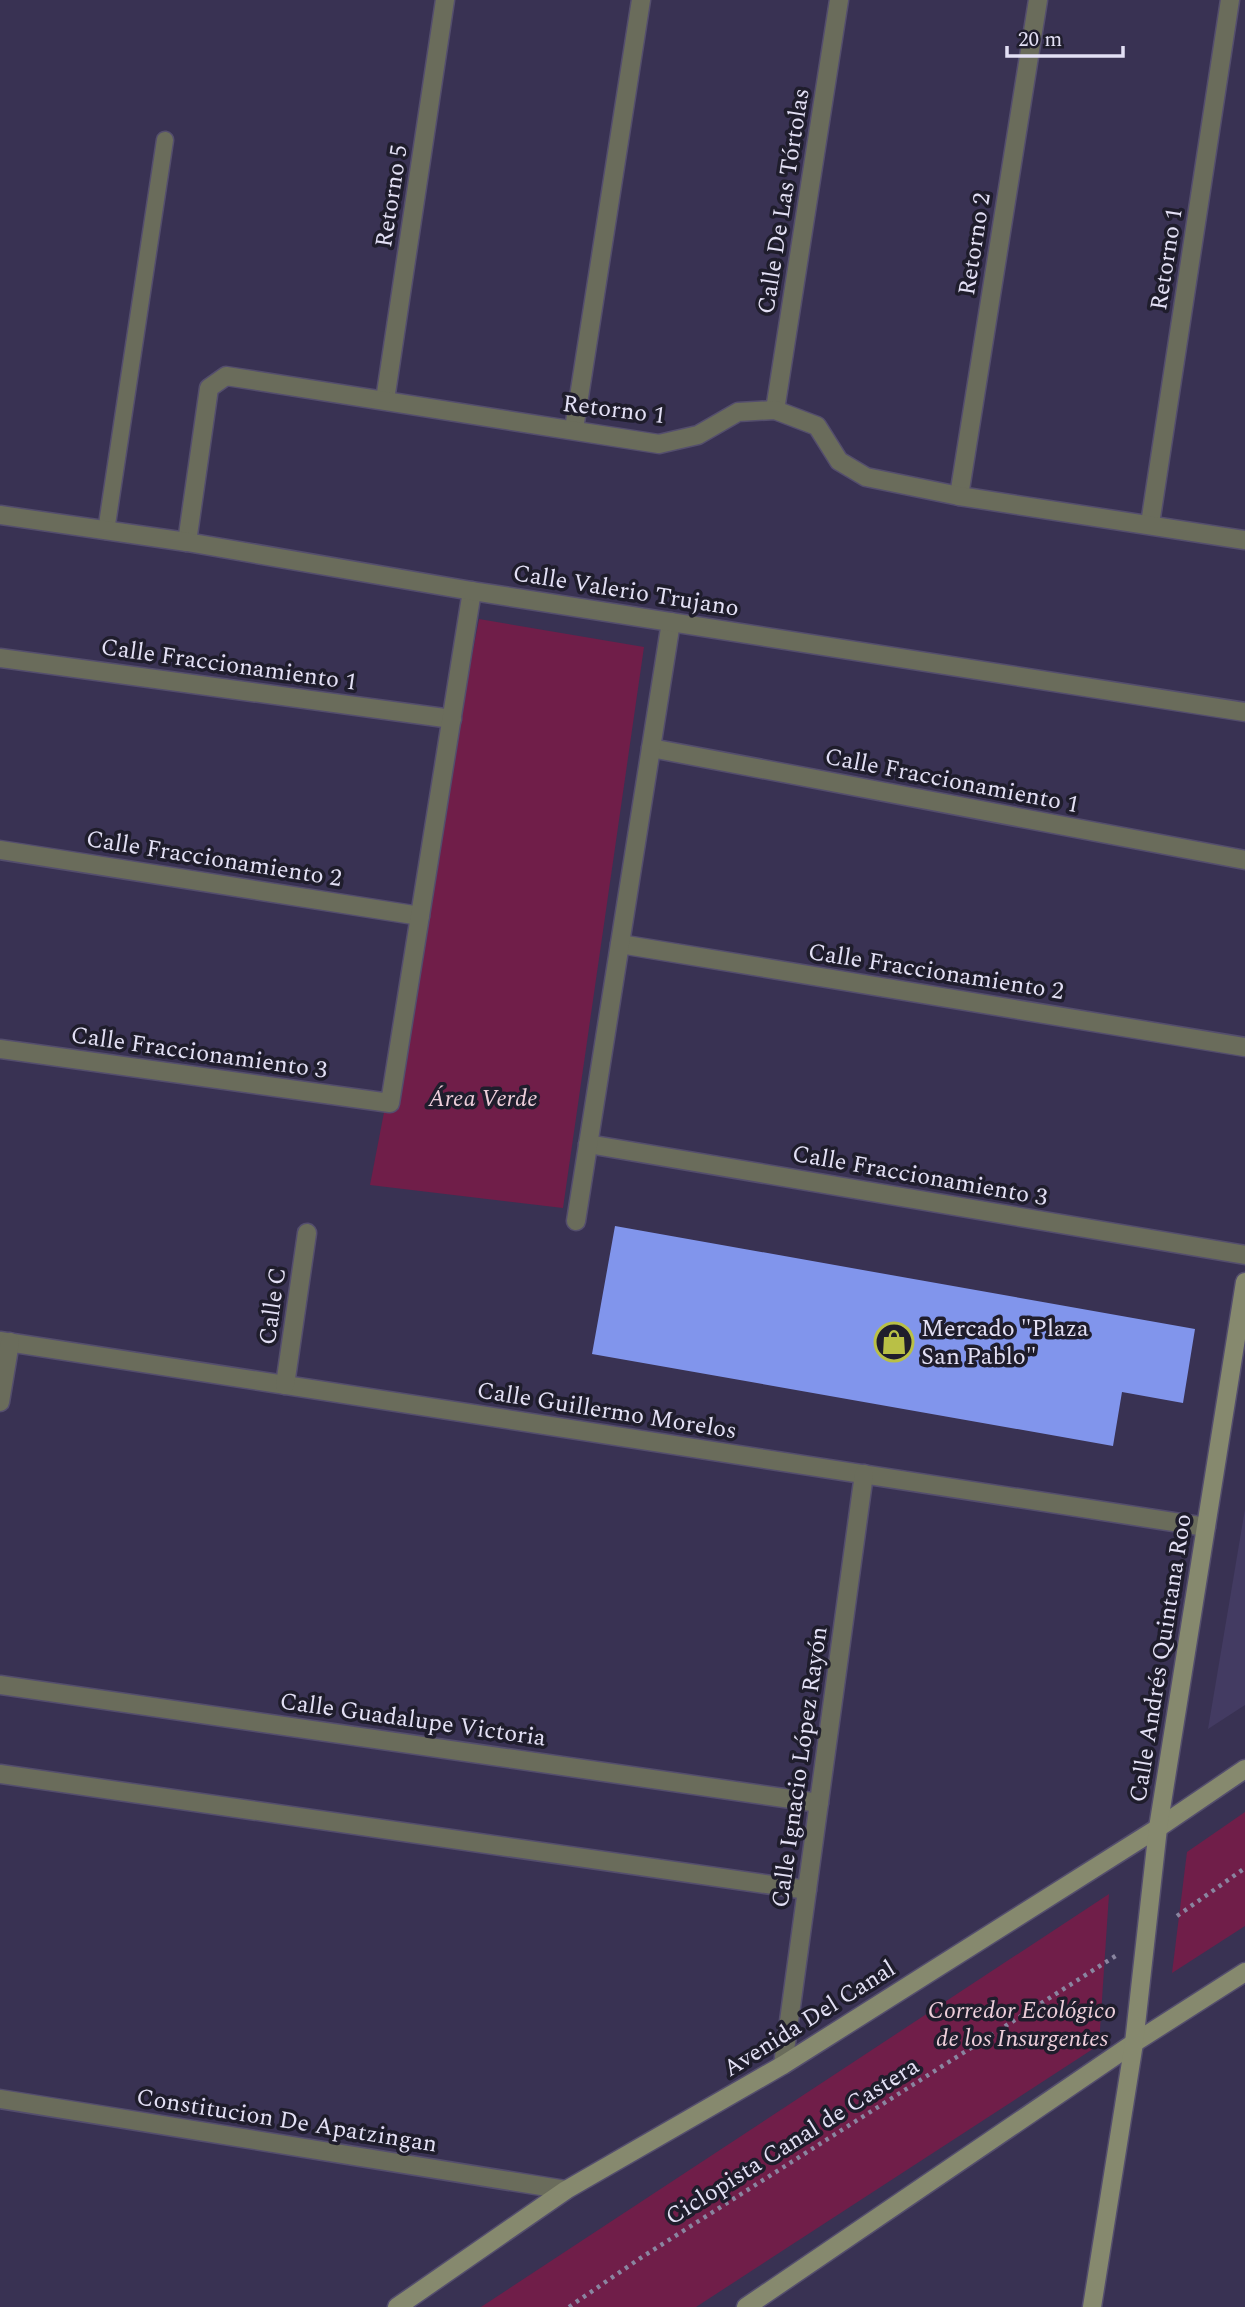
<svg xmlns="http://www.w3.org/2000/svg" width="1245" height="2307" font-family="Spectral,serif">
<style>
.built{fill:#433b62}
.green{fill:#701e49}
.building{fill:#8195ec}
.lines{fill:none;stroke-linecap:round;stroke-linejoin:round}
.service-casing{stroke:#544e6d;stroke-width:19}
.minor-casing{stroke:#544e6d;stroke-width:21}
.tertiary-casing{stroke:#544e6d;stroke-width:21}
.secondary-casing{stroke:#544e6d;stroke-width:21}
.path{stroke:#8a85a0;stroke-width:4.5;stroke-dasharray:3.5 5;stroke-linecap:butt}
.service{stroke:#6a6c5b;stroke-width:16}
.minor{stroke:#6a6c5b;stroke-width:18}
.tertiary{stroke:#6a6c5b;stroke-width:18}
.secondary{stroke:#86896e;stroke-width:18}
.labels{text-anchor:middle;stroke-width:7;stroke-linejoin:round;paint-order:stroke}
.street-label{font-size:24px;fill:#e3e0f5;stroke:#1f1d2c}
.park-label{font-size:24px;font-style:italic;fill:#edceda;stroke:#1f1d2c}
.poi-label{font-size:24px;fill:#e3e0f5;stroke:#1f1d2c;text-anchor:start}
</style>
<rect width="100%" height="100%" fill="#393253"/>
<!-- built -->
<polygon class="built" points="1245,1509 1245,1705 1208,1729"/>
<!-- green -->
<g class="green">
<polygon points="479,619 644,647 563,1208 370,1185"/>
<polygon points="1245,1812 1245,1926 1172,1973 1187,1852"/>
<polygon points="1109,1894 1099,2045 696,2307 481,2307"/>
</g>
<!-- building -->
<polygon class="building" points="615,1226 1195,1329 1183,1403 1122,1392 1113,1446 592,1354"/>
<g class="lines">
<defs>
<polyline id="service" points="106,531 165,140"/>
<g id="minor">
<polyline points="385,400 445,0"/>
<polyline points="775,410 839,0"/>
<polyline points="574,429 641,0"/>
<polyline points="959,496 1038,0"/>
<polyline points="1150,524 1230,0"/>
<polyline points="187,542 209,388 226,376 659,444 698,435 738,412 775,410 817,426 839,461 866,477 959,496 1245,540"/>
<polyline points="0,658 452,719"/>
<polyline points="651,748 1245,860"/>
<polyline points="0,850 420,916"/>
<polyline points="620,944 1245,1047"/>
<polyline points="0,1049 390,1103 472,591"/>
<polyline points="588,1144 1245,1255"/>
<polyline points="576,1221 671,622"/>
<polyline points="0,1341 1206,1527"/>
<polyline points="285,1385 307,1233"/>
<polyline points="0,1402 10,1342"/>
<polyline points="0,1685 819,1803"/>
<polyline points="0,1774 807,1890"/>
<polyline points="783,2065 864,1474"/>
<polyline points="0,2099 566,2190"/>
</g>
<polyline id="tertiary" points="0,515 187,542 472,591 1245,712"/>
<g id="secondary">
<polyline points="397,2307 566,2190 783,2065 1158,1828 1245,1769"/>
<polyline points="746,2307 1134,2043 1245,1972"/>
<polyline points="1092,2307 1134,2043 1158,1828 1245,1282"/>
</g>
</defs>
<!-- service casing -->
<use href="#service" class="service-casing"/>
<!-- minor casing -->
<use href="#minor" class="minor-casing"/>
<!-- tertiary casing -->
<use href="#tertiary" class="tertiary-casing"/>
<!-- secondary casing -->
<use href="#secondary" class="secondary-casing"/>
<!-- path -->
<g class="path">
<polyline points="1177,1916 1245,1868"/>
<polyline points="569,2307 639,2259 1117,1955"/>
</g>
<!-- service -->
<use href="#service" class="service"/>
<!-- minor -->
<use href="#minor" class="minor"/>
<!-- tertiary -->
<use href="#tertiary" class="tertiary"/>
<!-- secondary -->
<use href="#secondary" class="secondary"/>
</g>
<!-- icons -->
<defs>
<symbol id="shop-ring" viewBox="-11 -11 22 22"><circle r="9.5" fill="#1f1d2c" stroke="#b9c046" stroke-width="1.5"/><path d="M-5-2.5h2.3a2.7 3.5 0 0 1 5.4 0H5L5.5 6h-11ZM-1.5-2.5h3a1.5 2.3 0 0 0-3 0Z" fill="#b9c046"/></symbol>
</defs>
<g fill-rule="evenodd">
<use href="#shop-ring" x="872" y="1320" width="44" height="44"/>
</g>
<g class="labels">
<!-- street labels -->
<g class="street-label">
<text transform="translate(391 196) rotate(-81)" y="8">Retorno 5</text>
<text transform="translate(783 201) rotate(-81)" y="8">Calle De Las Tórtolas</text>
<text transform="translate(974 244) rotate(-81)" y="8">Retorno 2</text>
<text transform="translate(1166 259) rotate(-81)" y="8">Retorno 1</text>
<text transform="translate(614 409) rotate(7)" y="8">Retorno 1</text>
<text transform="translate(626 590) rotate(9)" y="8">Calle Valerio Trujano</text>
<text transform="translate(229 664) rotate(8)" y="8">Calle Fraccionamiento 1</text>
<text transform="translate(952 780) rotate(11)" y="8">Calle Fraccionamiento 1</text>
<text transform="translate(214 858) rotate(9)" y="8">Calle Fraccionamiento 2</text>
<text transform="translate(936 971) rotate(9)" y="8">Calle Fraccionamiento 2</text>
<text transform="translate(199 1052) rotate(8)" y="8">Calle Fraccionamiento 3</text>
<text transform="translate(920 1175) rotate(10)" y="8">Calle Fraccionamiento 3</text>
<text transform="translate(272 1306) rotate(-82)" y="8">Calle C</text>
<text transform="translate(607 1410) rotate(9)" y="8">Calle Guillermo Morelos</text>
<text transform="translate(1160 1658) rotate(-81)" y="8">Calle Andrés Quintana Roo</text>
<text transform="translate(413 1719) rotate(8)" y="8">Calle Guadalupe Victoria</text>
<text transform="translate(799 1767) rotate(-82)" y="8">Calle Ignacio López Rayón</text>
<text transform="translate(809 2018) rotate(-32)" y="8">Avenida Del Canal</text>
<text transform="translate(287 2120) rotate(9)" y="8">Constitucion De Apatzingan</text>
<text transform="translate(792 2141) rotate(-32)" y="8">Ciclopista Canal de Castera</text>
</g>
<!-- park labels -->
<g class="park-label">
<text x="483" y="1106">Área Verde</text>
<text x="1022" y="2018">Corredor Ecológico<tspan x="1022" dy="28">de los Insurgentes</tspan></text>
</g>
<!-- poi labels -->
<g class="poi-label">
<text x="921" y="1336">Mercado "Plaza<tspan x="921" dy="28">San Pablo"</tspan></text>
</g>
</g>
<!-- scale -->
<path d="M1007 46v10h116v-10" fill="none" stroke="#e3e0f5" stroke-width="3.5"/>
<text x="1018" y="46" font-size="21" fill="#e3e0f5" stroke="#1f1d2c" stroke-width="5" paint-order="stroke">20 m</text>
</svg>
